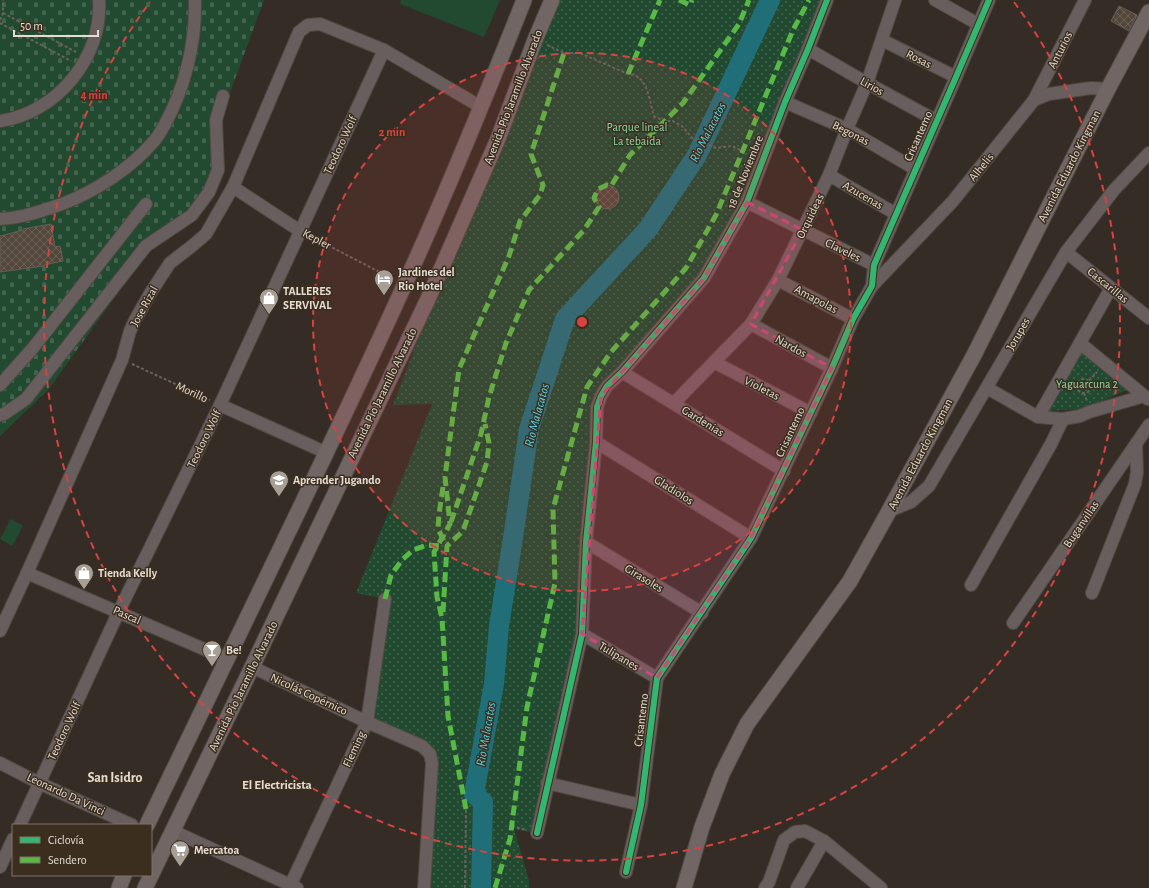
<svg xmlns="http://www.w3.org/2000/svg" width="1149" height="888" font-family="'Alegreya Sans',sans-serif">
<style>
.grass{fill:#224a31}
.cemetery{fill:url(#cemetery-stones)}
.park{fill:url(#park-dots)}
.lines{fill:none;stroke-linecap:round;stroke-linejoin:round}
.river{stroke:#206f78;stroke-width:20}
.building{fill:url(#building-cross-hatch);stroke:#655e58}
.minor-casing{stroke:#4f4943;stroke-width:14}
.major-casing{stroke:#4f4943;stroke-width:17}
.path{stroke:#68615e;stroke-width:2;stroke-dasharray:3 2;stroke-linecap:butt}
.minor{stroke:#685e5d;stroke-width:12}
.major{stroke:#726665;stroke-width:15}
.quiet{stroke:#58b947;stroke-width:5;stroke-dasharray:10 5;stroke-linecap:butt}
.cycleway-casing{stroke:#3b2e1f;stroke-width:8}
.cycleway{stroke:#33b770;stroke-width:6}
.marked{fill:#cb4979;fill-opacity:0.2;stroke:#cb4979;stroke-width:3;stroke-dasharray:8 5;stroke-linejoin:round}
.ring{fill:none;stroke:#d84342;stroke-width:2;stroke-dasharray:7 5}
.labels{text-anchor:middle;stroke-width:3;stroke-linejoin:round;paint-order:stroke}
.street-label{font-size:12px;fill:#e5dcd3;stroke:#3b2e1f}
.park-label{font-size:12px;fill:#87d9a4;stroke:#3b2e1f}
.poi-label{font-size:12px;font-weight:bold;fill:#e5dcd3;stroke:#3b2e1f;text-anchor:start}
.water-label{font-size:13px;font-style:italic;fill:#5ad5e4;stroke:#3b2e1f}
.neighbourhood-label{font-size:13px;font-weight:bold;fill:#e5dcd3;stroke:#3b2e1f}
.quarter-label{font-size:14px;font-weight:bold;fill:#e5dcd3;stroke:#3b2e1f}
.centre{fill:#d84342;stroke:#3b2e1f;stroke-width:2}
.ring-label{font-size:12px;text-anchor:middle;font-weight:bold;fill:#d84342;stroke:#3b2e1f;stroke-width:3;stroke-linejoin:round;paint-order:stroke}
</style>
<defs>
<pattern id="cemetery-stones" width="16" height="16" patternUnits="userSpaceOnUse"><rect width="16" height="16" fill="#224a31"/><path d="M2 7V4a2 2 0 0 1 4 0v3zM10 15v-3a2 2 0 0 1 4 0v3z" fill="#42644e"/></pattern>
<pattern id="park-dots" width="8" height="8" patternUnits="userSpaceOnUse"><rect width="8" height="8" fill="#224a31"/><path d="M2 2h.1M6 6h.1" fill="none" stroke="#42644e" stroke-width="1.8" stroke-linecap="round"/></pattern>
<pattern id="building-cross-hatch" width="8" height="8" patternUnits="userSpaceOnUse"><rect width="8" height="8" fill="#53473c"/><path d="M0 0l8 8M0 8l8-8" fill="none" stroke="#6c6157"/></pattern>
</defs>
<rect width="100%" height="100%" fill="#352d25"/>
<!-- grass -->
<g class="grass">
<polygon points="401,0 500,0 484,37 400,4"/>
<polygon points="11,519 23,526 12,546 0,539"/>
</g>
<!-- cemetery -->
<polygon class="cemetery" points="0,0 264,0 220,120 225,167 197,210 148,251 49,389 0,436"/>
<!-- park -->
<g class="park">
<polygon points="552,0 827,0 747,202 704,278 601,396 582,634 537,833 514,829 529,880 529,888 424,888 430,754 367,722 385,599 356,593 432,404 393,405 469,206"/>
<polygon points="1081,352 1083,352 1129,389 1104,400 1078,409 1046,411"/>
</g>
<g class="lines">
<!-- river -->
<polyline class="river" points="481,888 483,802 474,794 494,684 499,626 513,538 529,429 565,319 648,229 697,155 770,0"/>
</g>
<!-- building -->
<g class="building">
<polygon points="1119,6 1137,15 1129,31 1111,21"/>
<circle cx="607" cy="197" r="12"/>
<polygon points="51,224 55,247 60,246 63,261 44,265 44,266 0,272 0,236 23,230 23,229"/>
</g>
<g class="lines">
<defs>
<g id="minor">
<polyline points="935,0 978,24"/>
<polyline points="882,40 956,77"/>
<polyline points="808,49 867,83 937,121"/>
<polyline points="1034,100 1085,0"/>
<polyline points="785,102 847,129 915,169"/>
<path d="M0,121C57,113 103,57 99,0"/>
<polyline points="829,175 896,214"/>
<polyline points="233,187 300,231"/>
<polyline points="747,202 874,265"/>
<path d="M0,219C21,218 42,211 62,204C96,191 130,169 154,141C158,137 161,131 164,126C185,88 196,43 195,0"/>
<polyline points="1066,252 1149,318"/>
<polyline points="778,280 853,319"/>
<polyline points="872,286 953,201 1034,100 1049,94 1091,88 1108,89"/>
<polyline points="751,324 832,368"/>
<polyline points="1080,343 1148,399"/>
<polyline points="714,362 811,413"/>
<polyline points="622,372 784,471"/>
<polyline points="0,385 33,348 146,204"/>
<polyline points="987,388 1038,417 1063,419 1080,416 1089,412 1144,396"/>
<polyline points="674,403 751,324 778,280 829,175 847,129 867,83 895,0"/>
<polyline points="220,405 327,453"/>
<polyline points="0,415 4,414 26,399 146,246 192,215 209,192 218,170 216,120 223,96"/>
<polyline points="1038,417 1111,288"/>
<polyline points="596,442 751,538"/>
<polyline points="889,511 911,502 929,486 1066,252 1114,190 1149,153"/>
<polyline points="586,542 702,613"/>
<polyline points="27,573 227,659"/>
<polyline points="971,585 1051,444 1063,419"/>
<polyline points="1092,593 1135,484 1137,472 1136,444"/>
<polyline points="1013,623 1149,425"/>
<polyline points="0,631 27,573 122,360 130,331 135,320 151,292 170,263 192,246 206,234 233,187 299,32 308,25 320,24 384,50 481,107"/>
<polyline points="582,634 657,678"/>
<polyline points="252,667 367,722 422,746 430,754 432,763 424,888"/>
<polyline points="0,763 39,783 132,825"/>
<polyline points="547,783 641,805"/>
<polyline points="20,825 119,611 220,405 384,50"/>
<polyline points="173,831 297,888"/>
<polyline points="537,833 582,634 586,542 596,442 597,407 601,396 607,386 622,372 704,278 747,202 785,102 808,49 827,0"/>
<polyline points="0,867 13,839"/>
<polyline points="626,872 641,805 657,678 751,538 832,368 853,319 872,286 874,265 956,77 989,0"/>
<polyline points="289,888 367,722 385,599"/>
<polyline points="765,888 769,882 784,840 795,832 805,831 824,841 881,888"/>
<polyline points="797,888 824,841"/>
</g>
<g id="major">
<path d="M147,825C233,645 322,467 404,286C447,192 486,96 524,0"/>
<polyline points="119,888 124,875"/>
<polyline points="145,888 252,667 428,299 498,139 535,40 552,0"/>
<polyline points="684,888 702,827 722,774 747,724 850,581 889,511 974,355 1108,89 1149,12"/>
</g>
</defs>
<!-- minor casing -->
<use href="#minor" class="minor-casing"/>
<!-- major casing -->
<use href="#major" class="major-casing"/>
<!-- path -->
<g class="path">
<polyline points="3,13 76,52"/>
<polyline points="0,20 3,13 3,0"/>
<polyline points="0,23 71,61"/>
<path d="M547,45L564,53H580L628,74C648,74 649,101 654,116L664,121H673L682,126L693,139L716,148L732,146L742,151"/>
<polyline points="310,236 393,279"/>
<polyline points="132,364 210,400"/>
<circle cx="1084" cy="386" r="7"/>
<polyline points="1089,381 1097,372"/>
<polyline points="1084,393 1087,401"/>
<polyline points="512,826 526,830"/>
<polyline points="465,888 466,809"/>
</g>
<!-- minor -->
<use href="#minor" class="minor"/>
<!-- major -->
<use href="#major" class="major"/>
<!-- quiet -->
<g class="quiet">
<polyline points="679,0 690,5 692,0"/>
<polyline points="628,74 660,0"/>
<polyline points="443,487 439,514 438,529 444,541"/>
<polyline points="451,522 481,434 489,397 506,343 529,290 584,230 599,207 594,198 598,189 607,185 611,186 630,155 683,103 739,24 749,0"/>
<polyline points="385,599 391,575 402,560 413,550 427,545 441,546"/>
<polyline points="443,612 447,546 463,531 487,462 489,443 485,424"/>
<polyline points="466,809 448,716 442,618 437,597 434,552 450,524 445,477 459,369 509,256 520,221 540,195 543,185 531,154 564,53"/>
<polyline points="495,888 510,839 527,707 555,583 553,509 587,387 611,352 686,268 716,215 793,30 809,0"/>
</g>
<defs>
<g id="cycleway">
<polyline points="537,833 582,634 586,542 596,442 597,407 601,396 607,386 622,372 704,278 747,202 785,102 808,49 827,0"/>
<polyline points="626,872 641,805 657,678 751,538 832,368 853,319 872,286 874,265 956,77 989,0"/>
</g>
</defs>
<!-- cycleway casing -->
<use href="#cycleway" class="cycleway-casing"/>
<!-- cycleway -->
<use href="#cycleway" class="cycleway"/>
</g>
<!-- marked area -->
<path class="marked" d="M747,202L803,230L751,324L832,368L751,538L657,678L582,634L601,396L704,278Z"/>
<!-- distance rings -->
<circle cx="582" cy="322" r="269" fill="#d84342" fill-opacity=".12"/>
<g class="ring">
<circle cx="582" cy="322" r="269"/>
<path d="M1014 2A538 538 0 1 1 150 2"/>
</g>
<!-- icons -->
<defs>
<symbol id="hotel-pin" viewBox="-11 -11 22 30"><path d="M0 17L-7.5 6A9.5 9.5 0 1 1 7.5 6Z" fill="#a79f96" stroke="#3b2e1f"/><path d="M-6-4.5h1.5V1H6V5H4.5V3h-9V5H-6ZM-4 0a1.8 1.8 0 1 1 3.6 0ZM.5 0V-2.5h3Q6-2.5 6 0Z" fill="#fff"/></symbol>
<symbol id="shop-pin" viewBox="-11 -11 22 30"><path d="M0 17L-7.5 6A9.5 9.5 0 1 1 7.5 6Z" fill="#a79f96" stroke="#3b2e1f"/><path d="M-5-2.5h2.3a2.7 3.5 0 0 1 5.4 0H5L5.5 6h-11ZM-1.5-2.5h3a1.5 2.3 0 0 0-3 0Z" fill="#fff"/></symbol>
<symbol id="school-pin" viewBox="-11 -11 22 30"><path d="M0 17L-7.5 6A9.5 9.5 0 1 1 7.5 6Z" fill="#a79f96" stroke="#3b2e1f"/><path d="M0-5L7-2L0 1L-7-2ZM-4 1L0 2.5L4 1V4Q0 6-4 4Z" fill="#fff"/></symbol>
<symbol id="bar-pin" viewBox="-11 -11 22 30"><path d="M0 17L-7.5 6A9.5 9.5 0 1 1 7.5 6Z" fill="#a79f96" stroke="#3b2e1f"/><path d="M-6-5H6L.8 .8V4.5H3.5V6h-7V4.5H-.8V.8Z" fill="#fff"/></symbol>
<symbol id="supermarket-pin" viewBox="-11 -11 22 30"><path d="M0 17L-7.5 6A9.5 9.5 0 1 1 7.5 6Z" fill="#a79f96" stroke="#3b2e1f"/><path d="M-6-5.5h2.5l.6 2H6L4.5 2H-2.5L-4.4-4H-6ZM-1.5 3.2a1.3 1.3 0 1 0 .1 0ZM3 3.2a1.3 1.3 0 1 0 .1 0Z" fill="#fff"/></symbol>
</defs>
<g fill-rule="evenodd">
<use href="#hotel-pin" x="373" y="268" width="22" height="30"/>
<use href="#shop-pin" x="258" y="287" width="22" height="30"/>
<use href="#school-pin" x="268" y="469" width="22" height="30"/>
<use href="#shop-pin" x="73" y="562" width="22" height="30"/>
<use href="#bar-pin" x="201" y="639" width="22" height="30"/>
<use href="#supermarket-pin" x="169" y="839" width="22" height="30"/>
</g>
<g class="labels">
<!-- street labels -->
<g class="street-label">
<text transform="translate(1060 50) rotate(-63)" y="4">Anturios</text>
<text transform="translate(919 59) rotate(27)" y="4">Rosas</text>
<text transform="translate(872 86) rotate(29)" y="4">Lirios</text>
<text transform="translate(513 97) rotate(-69)" y="4">Avenida Pío Jaramillo Alvarado</text>
<text transform="translate(851 133) rotate(27)" y="4">Begonas</text>
<text transform="translate(918 136) rotate(-66)" y="4">Crisantemo</text>
<text transform="translate(340 145) rotate(-65)" y="4">Teodoro Wolf</text>
<text transform="translate(1069 166) rotate(-63)" y="4">Avenida Eduardo Kingman</text>
<text transform="translate(981 167) rotate(-51)" y="4">Alhelis</text>
<text transform="translate(745 172) rotate(-68)" y="4">18 de Noviembre</text>
<text transform="translate(863 195) rotate(30)" y="4">Azucenas</text>
<text transform="translate(810 216) rotate(-64)" y="4">Orquideas</text>
<text transform="translate(317 239) rotate(28)" y="4">Kepler</text>
<text transform="translate(843 250) rotate(26)" y="4">Claveles</text>
<text transform="translate(1108 285) rotate(39)" y="4">Cascarillas</text>
<text transform="translate(816 299) rotate(28)" y="4">Amapolas</text>
<text transform="translate(144 306) rotate(-61)" y="4">Jose Rizal</text>
<text transform="translate(1018 334) rotate(-60)" y="4">Jorupes</text>
<text transform="translate(791 346) rotate(29)" y="4">Nardos</text>
<text transform="translate(762 388) rotate(27)" y="4">Violetas</text>
<text transform="translate(192 392) rotate(25)" y="4">Morillo</text>
<text transform="translate(382 393) rotate(-64)" y="4">Avenida Pío Jaramillo Alvarado</text>
<text transform="translate(703 421) rotate(32)" y="4">Gardenias</text>
<text transform="translate(790 432) rotate(-65)" y="4">Crisantemo</text>
<text transform="translate(204 439) rotate(-64)" y="4">Teodoro Wolf</text>
<text transform="translate(920 454) rotate(-62)" y="4">Avenida Eduardo Kingman</text>
<text transform="translate(674 490) rotate(32)" y="4">Gladiolos</text>
<text transform="translate(1081 524) rotate(-56)" y="4">Buganvillas</text>
<text transform="translate(644 578) rotate(31)" y="4">Girasoles</text>
<text transform="translate(127 615) rotate(24)" y="4">Pascal</text>
<text transform="translate(619 656) rotate(31)" y="4">Tulipanes</text>
<text transform="translate(243 686) rotate(-64)" y="4">Avenida Pío Jaramillo Alvarado</text>
<text transform="translate(309 694) rotate(25)" y="4">Nicolás Copérnico</text>
<text transform="translate(641 720) rotate(-83)" y="4">Crisantemo</text>
<text transform="translate(64 731) rotate(-65)" y="4">Teodoro Wolf</text>
<text transform="translate(354 749) rotate(-65)" y="4">Fleming</text>
<text transform="translate(66 794) rotate(25)" y="4">Leonardo Da Vinci</text>
</g>
<!-- park labels -->
<g class="park-label">
<text x="637" y="131">Parque lineal<tspan x="637" dy="14">La tebaida</tspan></text>
<text x="1087" y="388">Yaguarcuna 2</text>
</g>
<!-- poi labels -->
<g class="poi-label">
<text x="398" y="276">Jardines del<tspan x="398" dy="14">Rio Hotel</tspan></text>
<text x="283" y="295">TALLERES<tspan x="283" dy="14">SERVIVAL</tspan></text>
<text x="293" y="484">Aprender Jugando</text>
<text x="98" y="577">Tienda Kelly</text>
<text x="226" y="654">Be!</text>
<text x="194" y="854">Mercatoa</text>
</g>
<!-- water labels -->
<g class="water-label">
<text transform="translate(707 132) rotate(-63)" y="5">Rio Malacatos</text>
<text transform="translate(536 415) rotate(-75)" y="5">Rio Malacatos</text>
<text transform="translate(485 734) rotate(-80)" y="5">Rio Malacatos</text>
</g>
<!-- neighbourhood labels -->
<g class="neighbourhood-label">
<text x="277" y="789">El Electricista</text>
</g>
<!-- quarter labels -->
<g class="quarter-label">
<text x="115" y="782">San Isidro</text>
</g>
</g>
<circle cx="582" cy="322" r="6" class="centre"/>
<g class="ring-label">
<text x="94" y="99">4 min</text>
<text x="392" y="136">2 min</text>
</g>
<!-- legend -->
<rect x="12" y="824" width="140" height="52" fill="#3b2e1f" stroke="#7f7467"/>
<rect x="20" y="837" width="20" height="6" fill="#33b770" stroke="#7f7467"/>
<text x="48" y="844" font-size="12" fill="#e5dcd3">Ciclovía</text>
<rect x="20" y="857" width="20" height="6" fill="#58b947" stroke="#7f7467"/>
<text x="48" y="864" font-size="12" fill="#e5dcd3">Sendero</text>
<!-- scale -->
<path d="M14 30v6h84v-6" fill="none" stroke="#e5dcd3" stroke-width="2"/>
<text x="20" y="30" font-size="12" fill="#e5dcd3" stroke="#3b2e1f" stroke-width="3" paint-order="stroke">50 m</text>
</svg>
